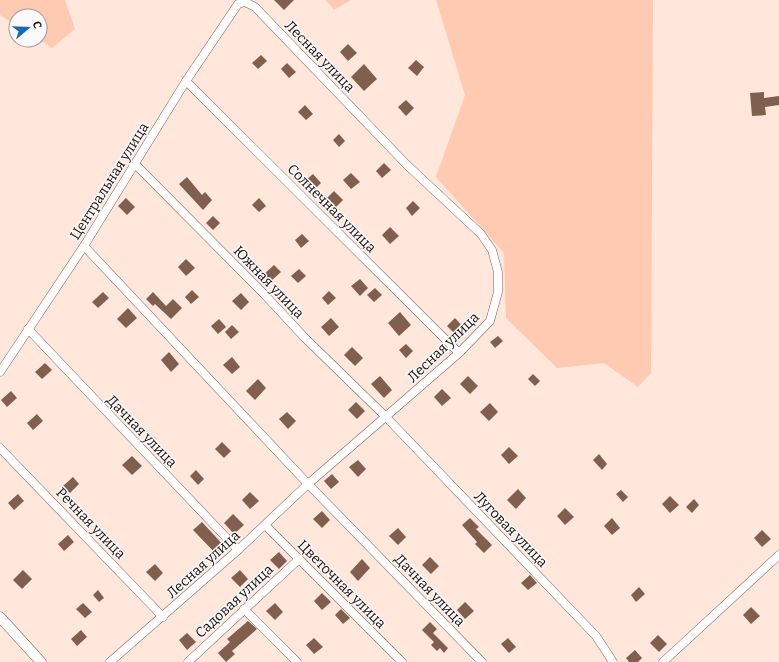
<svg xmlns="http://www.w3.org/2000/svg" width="779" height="662" font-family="Bitter,serif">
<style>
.green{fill:#fecab1}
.building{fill:#805f4f}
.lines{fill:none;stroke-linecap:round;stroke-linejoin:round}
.minor-casing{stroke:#826151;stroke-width:9}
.major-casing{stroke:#826151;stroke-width:11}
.minor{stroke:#fff;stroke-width:8}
.major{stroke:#fff;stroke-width:10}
.labels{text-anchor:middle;stroke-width:3;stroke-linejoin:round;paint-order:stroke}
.street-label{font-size:14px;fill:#180b06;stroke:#fafafa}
</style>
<rect width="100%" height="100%" fill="#ffe7dc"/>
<!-- green -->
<g class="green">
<polygon points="0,0 65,0 75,29 52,48 40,40 40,16 16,16 16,25 0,15"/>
<polygon points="326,0 351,0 334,10"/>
<polygon points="436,0 653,0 651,373 638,387 604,363 557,368 506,318 504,253 436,177 465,95"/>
</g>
<!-- building -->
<g class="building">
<polygon points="274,0 294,0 284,10"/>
<polygon points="348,44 357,53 348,61 340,52"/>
<polygon points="261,55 267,61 258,69 252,63"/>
<polygon points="416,60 424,67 417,76 408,68"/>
<polygon points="287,63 296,72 289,78 281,69"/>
<polygon points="364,64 377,79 364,91 351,77"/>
<polygon points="764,92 764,98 779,96 779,105 765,107 766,115 752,116 750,93"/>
<polygon points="406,100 414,108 406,116 398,107"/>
<polygon points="305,105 313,114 306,120 298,112"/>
<polygon points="339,134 345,141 339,147 333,140"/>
<polygon points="384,163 391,170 382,178 376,171"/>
<polygon points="351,173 360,182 351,189 343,180"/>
<polygon points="313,174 321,183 313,191 304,182"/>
<polygon points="187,177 202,195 205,192 212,200 203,210 179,184"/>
<polygon points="334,191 343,200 335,208 326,199"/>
<polygon points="126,198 135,207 127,215 118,206"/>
<polygon points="259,198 266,206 259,212 252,205"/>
<polygon points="413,201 420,208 412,216 406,208"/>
<polygon points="213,216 220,223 213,230 206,223"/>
<polygon points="390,227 399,236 390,244 382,235"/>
<polygon points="302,234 309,241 301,248 295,240"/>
<polygon points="186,259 195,268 186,276 178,267"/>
<polygon points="274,265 281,272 270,282 263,275"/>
<polygon points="299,269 306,276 298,283 291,276"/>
<polygon points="360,279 368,288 360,296 351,286"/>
<polygon points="375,288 382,295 374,302 367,295"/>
<polygon points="192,290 199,297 191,304 185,297"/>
<polygon points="329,291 336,298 328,305 322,298"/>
<polygon points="103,292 109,298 98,308 92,302"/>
<polygon points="153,292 166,306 173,299 182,308 171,319 155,304 153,306 146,299"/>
<polygon points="241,293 249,302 241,310 232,301"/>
<polygon points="128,308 137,318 126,328 117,319"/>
<polygon points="400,312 411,325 399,336 388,323"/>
<polygon points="331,318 339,327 329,336 321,327"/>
<polygon points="455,318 464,328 456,335 447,326"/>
<polygon points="219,319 226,327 218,334 211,326"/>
<polygon points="232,325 239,332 231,339 225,332"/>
<polygon points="498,336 503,341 495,348 490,342"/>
<polygon points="406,344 413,351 406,358 399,350"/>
<polygon points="352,347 363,358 355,366 344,355"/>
<polygon points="169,352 179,364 171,372 161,360"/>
<polygon points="232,357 240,367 232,374 223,365"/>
<polygon points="45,363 52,370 42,379 35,372"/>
<polygon points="533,374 540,381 535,386 528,379"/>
<polygon points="380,376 392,390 384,398 371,384"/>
<polygon points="468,376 478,386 470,394 460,384"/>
<polygon points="258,379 266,388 255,400 246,391"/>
<polygon points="442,389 451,398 442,406 434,397"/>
<polygon points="11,391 17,398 7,407 1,400"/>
<polygon points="356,402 365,411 357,419 348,410"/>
<polygon points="490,403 498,412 489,421 480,412"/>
<polygon points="287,412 296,421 288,429 279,419"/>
<polygon points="37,414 43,421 33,430 27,423"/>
<polygon points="222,442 231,451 224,458 215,449"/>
<polygon points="509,447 518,456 509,464 501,455"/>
<polygon points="599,454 607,464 602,470 593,460"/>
<polygon points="132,456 142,466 132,475 122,465"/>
<polygon points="358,460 366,469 358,477 349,467"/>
<polygon points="196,470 204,479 198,485 190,476"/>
<polygon points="332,474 339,482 331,489 324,481"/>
<polygon points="73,477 79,484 70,493 63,486"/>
<polygon points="518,489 526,498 516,509 507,500"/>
<polygon points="621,490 628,497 623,502 616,494"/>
<polygon points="250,492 259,501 250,509 242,500"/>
<polygon points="18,494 24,501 14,510 8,503"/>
<polygon points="670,496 679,505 670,513 662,504"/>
<polygon points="694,499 699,505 692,513 686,507"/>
<polygon points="565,508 574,517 565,525 557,516"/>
<polygon points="322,511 330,520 322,528 313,519"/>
<polygon points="233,514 244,525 234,534 224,523"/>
<polygon points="470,518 479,527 476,529 492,545 484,553 475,544 477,542 462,525"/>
<polygon points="612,518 620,528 612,535 604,526"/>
<polygon points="202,522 226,548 218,556 193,530"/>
<polygon points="398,528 406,537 398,545 389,536"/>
<polygon points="762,530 771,539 762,547 754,538"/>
<polygon points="68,535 74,542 64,551 58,544"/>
<polygon points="279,552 287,561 279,569 270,560"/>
<polygon points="430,557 439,566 431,574 422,565"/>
<polygon points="362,559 370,568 358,581 350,572"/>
<polygon points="155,564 163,573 155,581 146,572"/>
<polygon points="23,570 32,579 22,589 13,580"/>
<polygon points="240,570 248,579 240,587 231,578"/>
<polygon points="530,575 537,583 528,590 521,583"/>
<polygon points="639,587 645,594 636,602 631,595"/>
<polygon points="98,590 104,598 99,602 93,595"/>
<polygon points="322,593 331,602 322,610 314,601"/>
<polygon points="465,602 474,611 465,619 457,610"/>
<polygon points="83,603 92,612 85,618 76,609"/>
<polygon points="275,603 283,612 275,620 266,611"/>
<polygon points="751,607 760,616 751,624 743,615"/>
<polygon points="341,609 350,618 343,624 335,615"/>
<polygon points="248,621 257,629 232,651 235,654 226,662 218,653 230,642 227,639"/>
<polygon points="430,622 437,629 433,633 448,648 444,653 440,648 437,651 431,645 434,642 422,630"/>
<polygon points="81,630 87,637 77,646 71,639"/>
<polygon points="187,633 196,642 187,650 179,640"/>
<polygon points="658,635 667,644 659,652 650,643"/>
<polygon points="314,638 323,647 314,654 306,645"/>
<polygon points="508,638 516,647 509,653 501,644"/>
<polygon points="635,650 642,658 638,662 629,662 626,658"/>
</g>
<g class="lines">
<defs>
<g id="minor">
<polyline points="186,81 459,353"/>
<polyline points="135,164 264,294 304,337 386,417 596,636 613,662"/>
<polyline points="84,246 308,484 482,662"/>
<polyline points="28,329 238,550"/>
<polyline points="0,372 84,246 186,81 238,4 245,2 255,7 407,165 481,234 492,250 498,272 498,292 490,321 459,353 308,484 238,550 110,662"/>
<polyline points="0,448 163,617"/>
<polyline points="265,525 402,662"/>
<polyline points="244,609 297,662"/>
<polyline points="188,662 299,559"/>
<polyline points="663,662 779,555"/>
</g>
<polyline id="major" points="0,617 41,662"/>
</defs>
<!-- minor casing -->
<use href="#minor" class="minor-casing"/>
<!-- major casing -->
<use href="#major" class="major-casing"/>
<!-- minor -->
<use href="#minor" class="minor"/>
<!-- major -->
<use href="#major" class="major"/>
</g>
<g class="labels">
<!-- street labels -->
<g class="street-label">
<text transform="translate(320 56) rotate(46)" y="5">Лесная улица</text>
<text transform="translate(109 181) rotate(-58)" y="5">Центральная улица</text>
<text transform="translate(332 208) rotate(45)" y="5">Солнечная улица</text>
<text transform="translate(269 282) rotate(46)" y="5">Южная улица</text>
<text transform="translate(443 347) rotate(-44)" y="5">Лесная улица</text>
<text transform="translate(142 431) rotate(46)" y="5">Дачная улица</text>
<text transform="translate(91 523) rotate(46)" y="5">Речная улица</text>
<text transform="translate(511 529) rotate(46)" y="5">Луговая улица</text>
<text transform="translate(203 564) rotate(-42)" y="5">Лесная улица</text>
<text transform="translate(342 584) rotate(45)" y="5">Цветочная улица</text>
<text transform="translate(430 590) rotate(46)" y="5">Дачная улица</text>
<text transform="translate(234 601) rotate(-43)" y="5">Садовая улица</text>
</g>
</g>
<!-- north arrow -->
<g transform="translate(28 28) rotate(71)"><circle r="19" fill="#fafafa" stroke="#a09a98"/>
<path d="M0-3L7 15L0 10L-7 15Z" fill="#1767b5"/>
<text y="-6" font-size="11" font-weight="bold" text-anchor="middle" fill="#180b06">С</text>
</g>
</svg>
